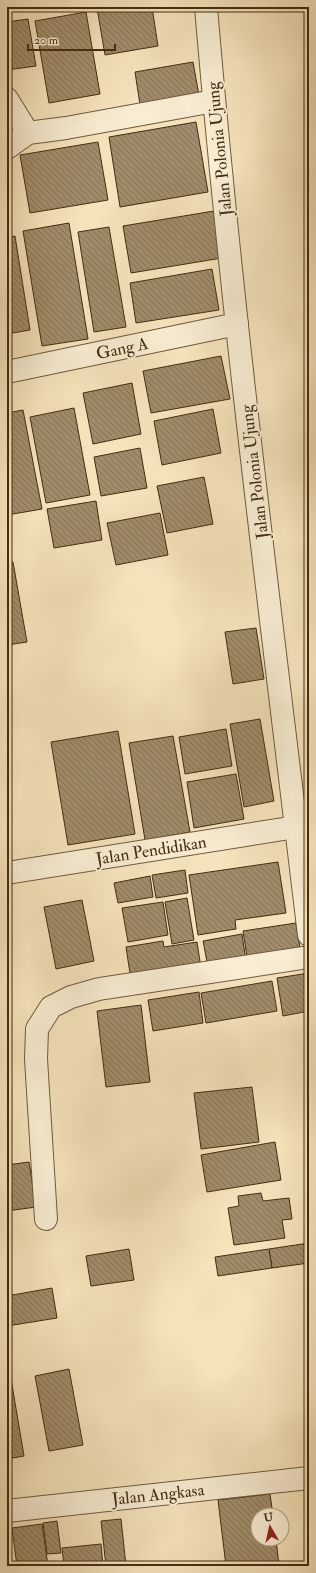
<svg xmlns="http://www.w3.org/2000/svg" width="316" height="1573" font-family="'IM FELL Double Pica',serif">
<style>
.building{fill:url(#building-back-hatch);stroke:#442d12}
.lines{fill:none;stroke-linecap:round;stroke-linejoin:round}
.street-casing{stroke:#705a3c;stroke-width:24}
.street{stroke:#f8edd3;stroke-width:22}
.labels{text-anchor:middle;stroke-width:4;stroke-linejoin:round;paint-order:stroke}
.street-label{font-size:17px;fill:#442d12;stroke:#f8edd3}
</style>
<defs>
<pattern id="building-back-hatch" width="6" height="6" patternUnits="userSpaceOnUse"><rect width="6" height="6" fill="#a08c6a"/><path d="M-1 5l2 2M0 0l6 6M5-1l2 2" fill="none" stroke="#847356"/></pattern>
</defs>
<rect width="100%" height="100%" fill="#f5e3bb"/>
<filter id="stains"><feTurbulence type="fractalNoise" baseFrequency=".005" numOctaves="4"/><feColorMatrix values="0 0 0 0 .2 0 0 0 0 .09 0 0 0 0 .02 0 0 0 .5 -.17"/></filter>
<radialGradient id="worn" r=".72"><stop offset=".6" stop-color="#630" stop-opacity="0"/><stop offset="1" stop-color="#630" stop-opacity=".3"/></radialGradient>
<!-- building -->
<g class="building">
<polygon points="101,7 152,7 158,46 105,55 97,8"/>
<polygon points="86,12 100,94 49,103 35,21"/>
<polygon points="28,19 36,66 7,70 7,22"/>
<polygon points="193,62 200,101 141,111 135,72"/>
<polygon points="196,122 208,192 120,207 109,137"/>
<polygon points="98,142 108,200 30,213 20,155"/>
<polygon points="214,211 222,258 131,273 123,226"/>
<polygon points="69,223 88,339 42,346 23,231"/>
<polygon points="109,227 126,327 94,332 78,232"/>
<polygon points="15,236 30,330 7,334 7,238"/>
<polygon points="212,269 219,310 136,323 130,283"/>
<polygon points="221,356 230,399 151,413 143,371"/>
<polygon points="132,383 141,434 93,444 83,393"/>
<polygon points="74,408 90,495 46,503 30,417"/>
<polygon points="213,409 221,453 162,465 154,421"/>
<polygon points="23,410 42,509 7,515 7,413"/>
<polygon points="140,448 147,488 101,496 94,457"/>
<polygon points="204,477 213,524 167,533 157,486"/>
<polygon points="96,501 102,540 54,548 47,509"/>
<polygon points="160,513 168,555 116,565 107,523"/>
<polygon points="13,562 27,642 7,645 7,563"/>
<polygon points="256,628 264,679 233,684 225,632"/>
<polygon points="260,719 274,801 244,807 230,724"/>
<polygon points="226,729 232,766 185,774 179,737"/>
<polygon points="118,731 135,834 68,845 51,742"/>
<polygon points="173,736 190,832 145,840 129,743"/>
<polygon points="236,774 244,819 194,828 187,782"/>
<polygon points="278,862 286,913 235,920 236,929 198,935 189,875"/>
<polygon points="185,870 188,893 156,898 152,875"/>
<polygon points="150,876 153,897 118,903 114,883"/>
<polygon points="187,898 194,940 172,944 165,902"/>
<polygon points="82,900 94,961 56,969 44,907"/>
<polygon points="163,902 168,935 128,942 122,908"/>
<polygon points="296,923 301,954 248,963 243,931"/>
<polygon points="242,934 246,961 208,967 203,941"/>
<polygon points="163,941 164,947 197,942 201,968 131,980 126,947"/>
<polygon points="309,973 309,1011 283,1016 277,978"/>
<polygon points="272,981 277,1011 206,1023 201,993"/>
<polygon points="199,992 203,1023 153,1031 148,1000"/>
<polygon points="141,1005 150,1082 106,1087 97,1011"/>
<polygon points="252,1087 259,1142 201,1149 194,1093"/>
<polygon points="275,1142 281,1180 207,1192 201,1155"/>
<polygon points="29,1162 36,1207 7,1211 7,1165"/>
<polygon points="261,1193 263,1201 289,1198 292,1219 282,1220 285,1238 234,1245 228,1208 239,1206 238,1196"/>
<polygon points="309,1243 309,1263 272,1268 269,1249"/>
<polygon points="129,1249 134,1280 91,1286 86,1256"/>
<polygon points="269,1249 272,1268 218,1276 215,1257"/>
<polygon points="52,1288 57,1318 7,1326 7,1296"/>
<polygon points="69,1369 83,1445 49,1451 35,1376"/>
<polygon points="7,1373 10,1373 24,1456 7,1459"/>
<polygon points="270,1494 273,1515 258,1515 258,1539 276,1539 279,1566 226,1566 218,1500"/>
<polygon points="121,1519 126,1566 106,1566 101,1521"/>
<polygon points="57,1521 61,1553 47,1554 43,1523"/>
<polygon points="42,1524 48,1566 17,1566 12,1528"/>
<polygon points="101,1544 103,1566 64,1566 62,1548"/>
</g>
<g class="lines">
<defs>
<g id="street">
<path d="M206,7C232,317 272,626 309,935"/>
<polyline points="7,99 28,133"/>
<polyline points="7,148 28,133 66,128 214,101"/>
<polyline points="7,372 237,324"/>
<polyline points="7,873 296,827"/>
<polyline points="46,1219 36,1059 37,1029 51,1007 71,997 99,989 309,957"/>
<polyline points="7,1511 309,1478"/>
</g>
</defs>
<!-- street casing -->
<use href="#street" class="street-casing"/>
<!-- street -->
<use href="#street" class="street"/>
</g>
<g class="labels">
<!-- street labels -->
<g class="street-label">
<text transform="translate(219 149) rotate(-96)" y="6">Jalan Polonia Ujung</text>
<text transform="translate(122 348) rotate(-12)" y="6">Gang A</text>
<text transform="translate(254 472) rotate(-97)" y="6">Jalan Polonia Ujung</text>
<text transform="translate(151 850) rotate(-9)" y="6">Jalan Pendidikan</text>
<text transform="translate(158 1494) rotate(-6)" y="6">Jalan Angkasa</text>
</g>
</g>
<!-- margin -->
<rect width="316" height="1573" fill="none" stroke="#f5e3bb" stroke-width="24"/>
<rect x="8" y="8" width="300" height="1557" fill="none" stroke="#442d12" stroke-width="2"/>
<rect x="12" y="12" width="292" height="1549" fill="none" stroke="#442d12"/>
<!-- north arrow -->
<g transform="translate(270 1527) rotate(351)"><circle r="19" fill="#f8edd3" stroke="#b0a086"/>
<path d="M0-3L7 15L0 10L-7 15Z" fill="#8f2418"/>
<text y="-6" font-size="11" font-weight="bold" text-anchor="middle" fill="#442d12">U</text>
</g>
<!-- scale -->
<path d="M28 44v6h87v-6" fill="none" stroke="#442d12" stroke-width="2"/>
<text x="34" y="44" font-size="12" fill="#442d12" stroke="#f8edd3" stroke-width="3" paint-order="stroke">20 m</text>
<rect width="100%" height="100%" filter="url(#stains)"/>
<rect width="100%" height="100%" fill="url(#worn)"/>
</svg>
